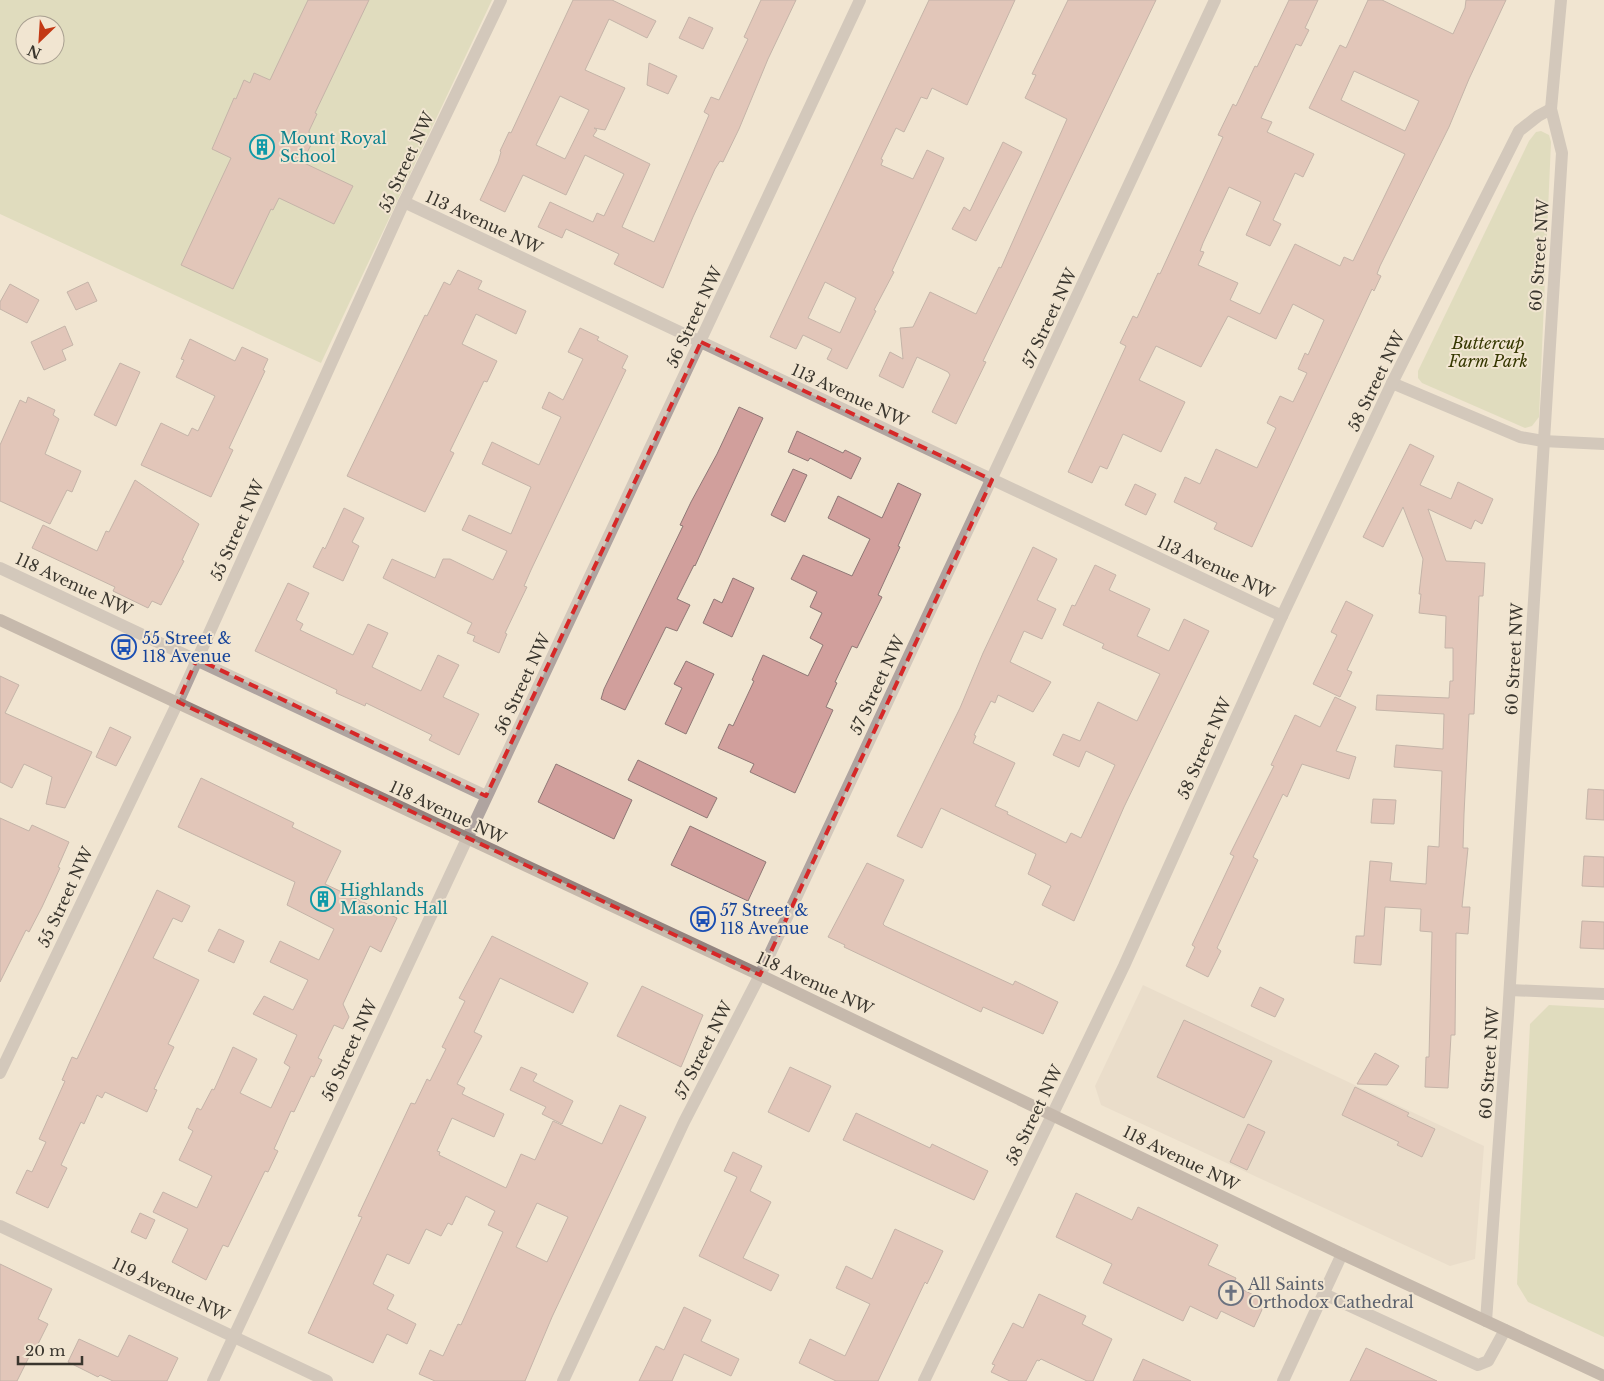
<svg xmlns="http://www.w3.org/2000/svg" width="1604" height="1381" font-family="'Libre Baskerville',serif">
<style>
.commercial{fill:#e2d3c2}
.green{fill:#cdd0a7;fill-rule:evenodd}
.building{fill:#d19f9c;stroke:#8f7876;fill-rule:evenodd}
.lines{fill:none;stroke-linecap:round;stroke-linejoin:round}
.street{stroke:#afa4a0;stroke-width:12}
.secondary{stroke:#93847f;stroke-width:12}
.marked{fill:none;stroke:#d62828;stroke-width:4;stroke-dasharray:10 6;stroke-linejoin:round}
.labels{text-anchor:middle;stroke-width:4;stroke-linejoin:round;paint-order:stroke}
.culture-label{font-size:16px;fill:#0d838f;stroke:#f1e5d1;text-anchor:start}
.street-label{font-size:16px;fill:#3a362e;stroke:#f1e5d1}
.park-label{font-size:16px;font-style:italic;fill:#353700;stroke:#f1e5d1}
.transit-label{font-size:16px;fill:#164399;stroke:#f1e5d1;text-anchor:start}
.worship-label{font-size:16px;fill:#5b616d;stroke:#f1e5d1;text-anchor:start}
</style>
<rect width="100%" height="100%" fill="#f1e5d1"/>
<!-- commercial -->
<polygon class="commercial" points="1143,985 1484,1146 1475,1259 1450,1266 1101,1105 1095,1086"/>
<!-- green -->
<g class="green">
<path d="M0,0H492L321,363L0,214ZM25,25H55V55H25Z"/>
<polygon points="1541,131 1549,135 1551,142 1539,417 1532,426 1525,428 1422,383 1418,378 1418,371 1529,141 1536,132"/>
<polygon points="1549,1005 1604,1008 1604,1337 1528,1302 1517,1284 1530,1024"/>
</g>
<!-- building -->
<g class="building">
<polygon points="308,0 369,0 315,113 317,114 309,131 311,145 302,162 353,186 334,224 279,198 273,210 271,209 233,289 181,265 231,158 212,149 234,98 236,99 244,80 250,83 254,73 270,80"/>
<path d="M573,0H612L656,21L647,38L609,19L585,70L625,88L605,130L594,128L597,130L593,136L650,164L622,227L654,242L709,115L704,112L711,97L719,100L748,39L744,37L761,0H796L768,59L739,129L723,162L720,161L715,169L693,217L663,288L614,264L619,254L566,229L562,238L538,227L550,202L593,222L597,213L604,216L624,174L585,155L566,195L523,175L505,212L480,200L498,162L501,152L500,151L509,132L511,133ZM560,96L589,110L565,159L536,145Z"/>
<path d="M929,0H1015L967,105L932,88L927,99L921,97L904,132L896,128L881,159L883,160L881,165L913,179L927,150L944,158L892,271L894,272L874,310L876,311L847,369L827,359L832,349L803,335L796,349L770,337ZM825,282L856,298L840,333L808,318Z"/>
<polygon points="1068,0 1156,0 983,361 986,362 956,424 932,412 950,375 948,372 917,357 903,388 879,376 890,352 903,359 900,328 913,327 930,292 976,314 999,267 1001,268 1067,119 1025,98 1036,75 1032,74"/>
<path d="M1289,0H1318L1305,28L1309,30L1301,46L1296,44L1261,118L1272,122L1267,132L1314,154L1303,177L1295,173L1273,220L1281,224L1270,246L1246,235L1261,202L1229,187L1203,243L1200,251L1204,252L1198,265L1238,283L1230,300L1260,314L1295,244L1340,266L1344,257L1353,261L1405,154L1309,108L1340,45L1346,48L1368,0H1382L1453,34L1465,8L1466,0H1506L1469,79L1449,127L1380,266L1377,274L1381,276L1374,291L1372,289L1252,547L1214,529L1217,523L1174,502L1185,477L1200,484L1216,449L1257,468L1276,428L1267,423L1280,396L1293,402L1307,373L1298,369L1305,353L1308,355L1324,320L1293,304L1276,339L1228,316L1201,367L1156,346L1139,380L1185,402L1161,452L1123,434L1107,469L1100,466L1092,483L1068,472L1126,346L1120,343L1133,316L1137,318L1158,273L1160,274L1223,137L1218,135L1233,104L1236,106L1255,66L1257,67ZM1354,71L1419,101L1405,131L1341,100Z"/>
<polygon points="689,17 713,28 703,49 679,38"/>
<polygon points="649,63 677,76 668,94 647,85"/>
<polygon points="1003,142 1022,152 976,241 952,229 964,207 970,211"/>
<polygon points="458,270 482,281 478,289 526,311 516,334 476,314 462,344 497,361 487,382 484,381 450,451 454,453 425,512 347,476 425,315 427,316 444,282 450,285"/>
<polygon points="88,282 97,301 76,310 67,292"/>
<polygon points="10,284 39,300 27,323 0,309 0,302"/>
<polygon points="65,326 73,345 62,350 66,360 44,370 31,342"/>
<polygon points="580,328 599,337 597,340 628,356 622,368 626,370 531,570 524,586 527,587 505,633 507,634 499,653 473,641 475,636 467,633 472,623 383,578 392,559 435,578 443,559 450,559 493,580 507,551 462,530 469,515 511,534 531,487 482,464 492,442 539,465 561,417 542,408 549,392 563,400 583,359 568,352"/>
<polygon points="190,339 235,361 242,347 268,359 263,370 265,371 229,448 233,450 211,497 141,465 161,423 188,436 192,428 198,431 215,396 176,377 184,360 181,359"/>
<polygon points="120,363 140,372 116,426 94,415"/>
<polygon points="28,397 55,410 53,415 59,419 45,454 81,471 72,492 67,490 50,524 0,501 0,445 20,400 26,403"/>
<polygon points="739,407 763,418 695,566 694,565 677,599 690,605 677,631 666,627 665,629 625,710 601,699 604,689 683,526 680,525 691,502 717,454"/>
<polygon points="797,431 843,453 845,450 861,458 851,479 810,458 808,461 788,452"/>
<polygon points="1410,444 1434,456 1420,485 1451,499 1458,482 1493,499 1482,524 1475,520 1471,529 1428,509 1446,561 1485,563 1483,596 1479,596 1474,714 1469,714 1464,814 1463,848 1468,848 1462,907 1470,907 1468,934 1456,933 1455,1035 1451,1035 1448,1088 1425,1087 1426,1057 1429,1057 1432,932 1420,931 1421,909 1385,907 1381,965 1354,963 1356,936 1364,936 1370,861 1392,863 1390,881 1426,884 1428,846 1439,847 1442,771 1394,767 1396,745 1443,749 1444,714 1376,710 1377,695 1449,698 1450,681 1453,681 1453,648 1445,648 1446,616 1419,613 1421,594 1419,594 1423,559 1403,507 1383,547 1363,537"/>
<polygon points="793,469 807,475 785,522 771,515"/>
<polygon points="135,480 199,524 182,560 184,561 161,605 152,601 148,608 113,591 115,587 32,548 43,525 97,551 106,531 109,532"/>
<polygon points="898,483 921,494 898,546 900,547 878,595 882,597 857,648 852,646 835,682 837,683 826,707 833,710 795,793 750,772 754,764 718,748 729,724 733,726 754,681 752,680 763,655 808,676 823,645 810,638 822,613 810,607 817,592 791,579 803,555 852,576 870,539 828,518 838,496 882,518"/>
<polygon points="1135,484 1156,494 1146,515 1125,505"/>
<polygon points="344,508 364,518 352,542 359,546 343,581 313,567 323,547 325,549"/>
<polygon points="1033,547 1057,559 1037,600 1056,609 1042,639 1024,631 1010,662 1051,682 1033,712 998,695 995,703 991,701 974,735 976,736 973,743 1015,763 995,806 1008,812 1007,814 1066,843 1071,833 1081,838 1115,765 1086,751 1079,767 1053,755 1063,734 1080,741 1098,702 1137,721 1160,674 1102,648 1104,644 1063,625 1072,605 1075,606 1095,565 1116,575 1109,590 1150,609 1137,636 1169,651 1184,619 1209,631 1124,807 1074,921 1042,905 1051,886 1028,874 1036,854 974,824 941,808 922,848 897,836 960,708 983,653"/>
<polygon points="733,578 754,588 732,637 703,623 714,599 722,603"/>
<polygon points="288,583 309,593 296,620 303,624 300,630 353,655 368,624 388,633 372,667 421,691 438,655 459,665 443,697 479,714 459,755 429,740 432,735 366,703 365,706 336,693 337,690 255,651"/>
<polygon points="1346,601 1373,615 1347,670 1352,672 1340,697 1313,684 1337,635 1331,632"/>
<polygon points="686,661 714,674 686,734 665,724 682,688 674,684"/>
<polygon points="0,676 19,685 5,713 92,752 65,808 46,804 52,777 24,764 12,788 0,782"/>
<polygon points="1335,697 1356,707 1336,751 1356,757 1349,779 1302,764 1287,797 1283,794 1253,857 1258,860 1217,948 1221,951 1208,977 1186,966 1195,947 1192,945 1234,856 1230,854 1274,766 1271,765 1295,715 1320,727"/>
<polygon points="110,727 131,737 116,766 96,757"/>
<polygon points="638,760 717,798 707,818 628,780"/>
<polygon points="556,764 632,800 614,839 538,802"/>
<polygon points="201,778 294,823 292,827 341,851 325,884 397,918 381,952 370,946 343,1004 349,1017 343,1029 334,1025 318,1058 322,1060 314,1077 311,1076 294,1112 291,1111 274,1149 278,1151 268,1172 265,1171 228,1247 223,1245 206,1280 172,1262 188,1229 153,1212 163,1192 197,1208 212,1176 179,1160 193,1131 188,1128 197,1108 201,1110 212,1089 214,1090 233,1047 257,1059 240,1093 271,1108 290,1067 284,1063 297,1035 253,1014 264,996 293,1010 308,980 270,962 280,941 319,960 334,929 287,905 295,882 178,827"/>
<polygon points="1588,789 1604,790 1604,820 1586,819"/>
<polygon points="1373,799 1396,800 1394,824 1371,823"/>
<polygon points="0,818 29,831 32,825 69,842 58,867 60,868 42,907 29,932 26,930 0,982"/>
<polygon points="690,826 766,862 748,901 671,865"/>
<polygon points="1584,856 1604,857 1604,887 1582,886"/>
<polygon points="867,863 904,880 883,924 885,926 1013,985 1015,981 1058,1002 1043,1034 983,1007 981,1012 844,947 845,945 828,937"/>
<polygon points="157,890 190,906 182,922 173,918 153,958 199,980 168,1044 174,1047 154,1089 157,1090 147,1112 105,1092 102,1098 97,1095 84,1124 81,1122 61,1165 67,1168 48,1208 16,1193 27,1170 32,1172 46,1142 39,1139 65,1081 62,1080 72,1057 77,1059"/>
<polygon points="1582,921 1604,922 1604,949 1580,948"/>
<polygon points="219,929 244,941 234,963 208,951"/>
<path d="M492,936L588,983L573,1013L500,978L474,1032L482,1036L457,1084L465,1088L462,1094L504,1114L494,1137L452,1118L437,1151L440,1152L439,1155L506,1188L521,1154L535,1160L553,1121L602,1144L620,1105L646,1117L552,1317L525,1381H435L419,1374L430,1350L443,1356L458,1324L461,1325L503,1232L488,1225L495,1211L466,1196L452,1225L448,1223L441,1236L426,1229L409,1264L387,1254L373,1284L394,1295L387,1309L416,1324L407,1344L387,1334L373,1363L308,1333L362,1217L358,1216L411,1103L415,1104L427,1079L430,1081L446,1049L442,1047L465,1001L459,998ZM537,1203L568,1217L547,1262L516,1247Z"/>
<polygon points="642,986 703,1015 681,1067 617,1036"/>
<polygon points="1260,987 1284,999 1275,1017 1251,1006"/>
<polygon points="1184,1020 1272,1061 1244,1118 1157,1077"/>
<polygon points="1375,1053 1399,1066 1387,1085 1357,1084"/>
<polygon points="521,1067 537,1074 533,1081 573,1101 562,1124 542,1114 546,1107 510,1090"/>
<polygon points="790,1067 831,1086 809,1132 768,1112"/>
<polygon points="1355,1087 1409,1113 1407,1116 1435,1129 1422,1157 1397,1145 1399,1142 1342,1115"/>
<polygon points="856,1113 930,1148 932,1144 988,1171 974,1200 843,1140"/>
<polygon points="1248,1124 1265,1132 1247,1170 1230,1162"/>
<polygon points="733,1152 762,1166 750,1191 771,1202 743,1258 779,1275 771,1291 699,1256 737,1177 724,1171"/>
<polygon points="1076,1193 1132,1220 1138,1207 1218,1245 1208,1265 1236,1278 1233,1285 1266,1301 1254,1327 1221,1311 1217,1319 1190,1306 1183,1321 1103,1283 1112,1264 1056,1237"/>
<polygon points="140,1213 155,1220 146,1239 131,1232"/>
<polygon points="895,1229 943,1251 927,1284 925,1282 878,1381 836,1381 799,1363 810,1339 845,1356 870,1304 836,1288 846,1266 872,1279"/>
<polygon points="0,1264 52,1289 38,1319 48,1324 36,1348 34,1347 17,1381 0,1381"/>
<polygon points="1039,1294 1086,1316 1082,1324 1112,1339 1093,1381 1087,1381 1041,1359 1039,1361 1037,1360 1026,1381 1010,1381 991,1372 995,1365 992,1364 1013,1323 1023,1328"/>
<polygon points="684,1307 711,1320 701,1341 739,1359 731,1376 684,1354 672,1381 639,1381 656,1346 664,1350"/>
<polygon points="129,1335 178,1358 167,1381 113,1381 100,1375 98,1377 68,1362 79,1339 118,1357"/>
<polygon points="1366,1348 1437,1381 1350,1381"/>
<polygon points="1143,1359 1191,1381 1133,1381"/>
</g>
<g class="lines">
<!-- street -->
<g class="street">
<polyline points="404,202 1282,616"/>
<polyline points="1392,383 1520,437 1543,441 1604,444"/>
<polyline points="0,568 486,796"/>
<polyline points="1510,990 1604,994"/>
<polyline points="0,1073 178,702 404,202 501,0"/>
<polyline points="0,1226 327,1381"/>
<polyline points="1324,1294 1478,1365 1488,1361 1505,1330"/>
<polyline points="1486,1321 1508,1015 1562,153 1551,109 1561,0"/>
<polyline points="213,1381 860,0"/>
<polyline points="563,1381 684,1122 760,975 1215,0"/>
<polyline points="924,1381 1124,966 1282,616 1392,383 1519,131 1538,116 1551,109"/>
<polyline points="1283,1381 1342,1254"/>
</g>
<!-- secondary -->
<polyline class="secondary" points="0,620 760,975 1342,1254 1604,1376"/>
</g>
<!-- marked area -->
<path d="M0 0H1604V1381H0ZM701,342L992,480L760,975L178,702L197,659L486,796Z" fill="#f1e5d1" fill-opacity=".55" fill-rule="evenodd"/>
<path class="marked" d="M701,342L992,480L760,975L178,702L197,659L486,796Z"/>
<!-- icons -->
<defs>
<symbol id="building-ring" viewBox="-11 -11 22 22"><circle r="9.5" fill="#f1e5d1" stroke="#0f9aa8" stroke-width="1.5"/><path d="M-4-6H4V6H1V3H-1V6H-4ZM-2.5-4.3h1.7v1.8h-1.7ZM.8-4.3h1.7v1.8H.8ZM-2.5-1h1.7V.8h-1.7ZM.8-1h1.7V.8H.8Z" fill="#0f9aa8"/></symbol>
<symbol id="bus-ring" viewBox="-11 -11 22 22"><circle r="9.5" fill="#f1e5d1" stroke="#1a4fb4" stroke-width="1.5"/><path d="M-5-6H5V4H4V6H2V4H-2V6H-4V4H-5ZM-3.5-4V0h7V-4ZM-3.5 1.2v1.5H-2V1.2ZM2 1.2v1.5H3.5V1.2Z" fill="#1a4fb4"/></symbol>
<symbol id="church-ring" viewBox="-11 -11 22 22"><circle r="9.5" fill="#f1e5d1" stroke="#6b7280" stroke-width="1.5"/><path d="M-1.2-6h2.4v3.5h3.3v2.4h-3.3V6h-2.4V-.1h-3.3v-2.4h3.3Z" fill="#6b7280"/></symbol>
</defs>
<g fill-rule="evenodd">
<use href="#building-ring" x="248" y="133" width="28" height="28"/>
<use href="#bus-ring" x="110" y="633" width="28" height="28"/>
<use href="#building-ring" x="309" y="885" width="28" height="28"/>
<use href="#bus-ring" x="689" y="905" width="28" height="28"/>
<use href="#church-ring" x="1217" y="1279" width="28" height="28"/>
</g>
<g class="labels">
<!-- culture labels -->
<g class="culture-label">
<text x="280" y="144">Mount Royal<tspan x="280" dy="18">School</tspan></text>
<text x="340" y="896">Highlands<tspan x="340" dy="18">Masonic Hall</tspan></text>
</g>
<!-- street labels -->
<g class="street-label">
<text transform="translate(406 162) rotate(-65)" y="6">55 Street NW</text>
<text transform="translate(484 222) rotate(25)" y="6">113 Avenue NW</text>
<text transform="translate(1539 255) rotate(-86)" y="6">60 Street NW</text>
<text transform="translate(694 317) rotate(-65)" y="6">56 Street NW</text>
<text transform="translate(1049 318) rotate(-65)" y="6">57 Street NW</text>
<text transform="translate(1376 381) rotate(-64)" y="6">58 Street NW</text>
<text transform="translate(850 395) rotate(25)" y="6">113 Avenue NW</text>
<text transform="translate(237 530) rotate(-66)" y="6">55 Street NW</text>
<text transform="translate(1216 567) rotate(25)" y="6">113 Avenue NW</text>
<text transform="translate(74 584) rotate(25)" y="6">118 Avenue NW</text>
<text transform="translate(1514 659) rotate(-87)" y="6">60 Street NW</text>
<text transform="translate(522 684) rotate(-65)" y="6">56 Street NW</text>
<text transform="translate(877 685) rotate(-65)" y="6">57 Street NW</text>
<text transform="translate(1204 748) rotate(-66)" y="6">58 Street NW</text>
<text transform="translate(448 812) rotate(25)" y="6">118 Avenue NW</text>
<text transform="translate(65 897) rotate(-65)" y="6">55 Street NW</text>
<text transform="translate(815 983) rotate(25)" y="6">118 Avenue NW</text>
<text transform="translate(349 1050) rotate(-65)" y="6">56 Street NW</text>
<text transform="translate(703 1050) rotate(-63)" y="6">57 Street NW</text>
<text transform="translate(1489 1063) rotate(-86)" y="6">60 Street NW</text>
<text transform="translate(1034 1115) rotate(-64)" y="6">58 Street NW</text>
<text transform="translate(1181 1158) rotate(26)" y="6">118 Avenue NW</text>
<text transform="translate(171 1289) rotate(25)" y="6">119 Avenue NW</text>
</g>
<!-- park labels -->
<g class="park-label">
<text x="1488" y="349">Buttercup<tspan x="1488" dy="18">Farm Park</tspan></text>
</g>
<!-- transit labels -->
<g class="transit-label">
<text x="142" y="644">55 Street &amp;<tspan x="142" dy="18">118 Avenue</tspan></text>
<text x="720" y="916">57 Street &amp;<tspan x="720" dy="18">118 Avenue</tspan></text>
</g>
<!-- worship labels -->
<g class="worship-label">
<text x="1248" y="1290">All Saints<tspan x="1248" dy="18">Orthodox Cathedral</tspan></text>
</g>
</g>
<!-- north arrow -->
<g transform="translate(40 40) rotate(205)"><circle r="24" fill="#f1e5d1" stroke="#a89f90"/>
<path d="M0-4L9 19L0 12L-9 19Z" fill="#c33915"/>
<text y="-8" font-size="14" font-weight="bold" text-anchor="middle" fill="#3a362e">N</text>
</g>
<!-- scale -->
<path d="M18 1356v8h64v-8" fill="none" stroke="#3a362e" stroke-width="2.5"/>
<text x="25" y="1356" font-size="15" fill="#3a362e" stroke="#f1e5d1" stroke-width="4" paint-order="stroke">20 m</text>
</svg>
